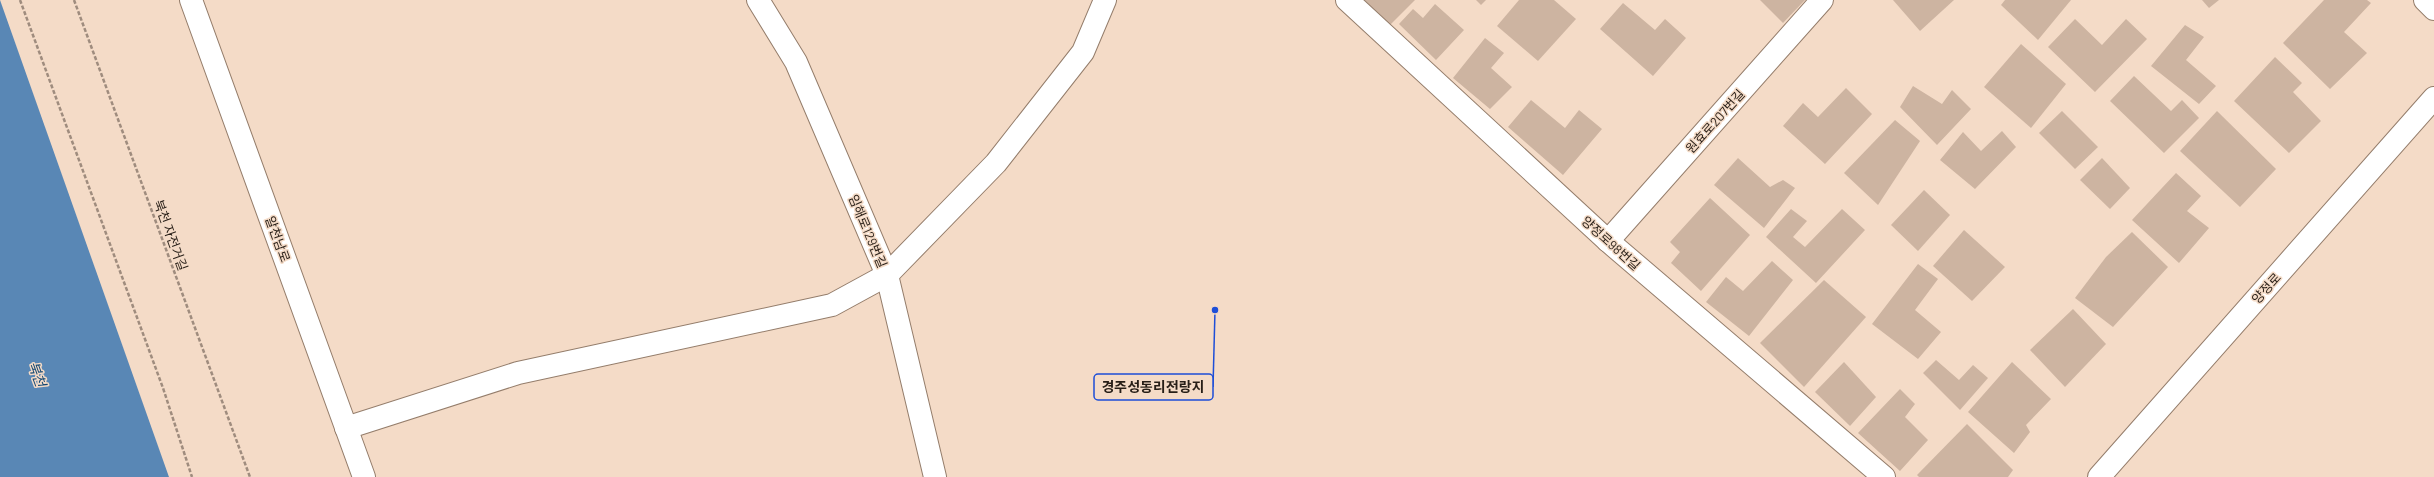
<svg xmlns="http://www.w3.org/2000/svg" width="2434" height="477" font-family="Barlow,'Noto Sans KR',sans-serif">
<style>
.water{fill:#5987b5}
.building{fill:#cdb4a1}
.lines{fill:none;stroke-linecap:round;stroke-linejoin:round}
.minor-casing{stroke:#947d6b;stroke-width:24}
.tertiary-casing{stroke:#947d6b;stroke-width:24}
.path{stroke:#9f8c7e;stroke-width:2.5;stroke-dasharray:4 2;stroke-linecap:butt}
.minor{stroke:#fff;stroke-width:22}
.tertiary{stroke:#fff;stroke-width:22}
.labels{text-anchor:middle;stroke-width:3;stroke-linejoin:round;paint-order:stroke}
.street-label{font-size:13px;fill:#271e17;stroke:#f4dbc7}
.water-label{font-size:14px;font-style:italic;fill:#134773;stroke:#f4dbc7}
.leader{fill:none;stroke:#1d4ed8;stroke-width:1.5}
.callout-dot{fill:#1d4ed8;stroke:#f4dbc7;stroke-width:1.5}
.callout{fill:#f4dbc7;stroke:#1d4ed8;stroke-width:1.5}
.callout-label{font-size:14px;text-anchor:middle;font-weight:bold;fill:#271e17}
</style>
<rect width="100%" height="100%" fill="#f4dbc7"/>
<!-- water -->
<polygon class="water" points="0,0 169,477 0,477"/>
<!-- building -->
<g class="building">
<polygon points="1359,0 1415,0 1385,30"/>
<polygon points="1476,0 1486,0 1481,5"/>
<polygon points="1519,0 1554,0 1576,19 1538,61 1497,26"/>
<polygon points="1760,0 1805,0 1783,23"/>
<polygon points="1893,0 1954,0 1920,31"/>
<polygon points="2005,0 2071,0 2038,40 2001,5"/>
<polygon points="2202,0 2219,0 2209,8"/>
<polygon points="2324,0 2367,0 2371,3 2344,32 2367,53 2330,89 2283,43"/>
<polygon points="1623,3 1655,30 1665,19 1686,38 1653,76 1600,29"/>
<polygon points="1435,4 1464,30 1436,60 1399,24 1413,9 1423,18"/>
<polygon points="2075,19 2102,45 2126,19 2147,39 2095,92 2048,47"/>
<polygon points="2185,25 2204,37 2186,60 2216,86 2199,104 2151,66"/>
<polygon points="1485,38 1504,53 1491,68 1512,87 1490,109 1453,78"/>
<polygon points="2021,44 2066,84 2031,128 1984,87"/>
<polygon points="2275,57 2302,83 2293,92 2321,121 2289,153 2234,101"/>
<polygon points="2134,76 2171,111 2182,100 2199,118 2164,153 2110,101"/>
<polygon points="1913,86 1942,104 1952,90 1971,109 1937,145 1900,107"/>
<polygon points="1846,88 1872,114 1825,164 1783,126 1803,103 1818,117"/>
<polygon points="1531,100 1565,128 1579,110 1602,129 1563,175 1508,127"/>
<polygon points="2062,111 2098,147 2075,169 2039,133"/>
<polygon points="2217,111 2276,169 2240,207 2180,151"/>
<polygon points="1895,120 1920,141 1878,205 1844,173"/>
<polygon points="2002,131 2016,147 1975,189 1940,160 1963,132 1981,151"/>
<polygon points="1738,158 1770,187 1783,180 1795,188 1764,228 1714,185"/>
<polygon points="2102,158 2130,188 2110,209 2080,180"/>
<polygon points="2176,173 2201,196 2187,211 2209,228 2179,263 2132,220"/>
<polygon points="1924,190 1950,215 1918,251 1891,225"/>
<polygon points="1710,198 1750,235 1701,291 1671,263 1680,252 1670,242"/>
<polygon points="1791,209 1807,221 1793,237 1805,247 1842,209 1865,230 1816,283 1766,237"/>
<polygon points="1964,230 2005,267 1972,301 1933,266"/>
<polygon points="2132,232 2168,267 2113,327 2075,298 2106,257"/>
<polygon points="1772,261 1793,280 1749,336 1706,302 1726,277 1743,291"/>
<polygon points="1918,264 1938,279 1915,310 1941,332 1918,359 1872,324"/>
<polygon points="1824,280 1866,317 1804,387 1760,343"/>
<polygon points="2073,309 2106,344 2065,387 2030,350"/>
<polygon points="1936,360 1959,380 1973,365 1988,378 1960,410 1923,373"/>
<polygon points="1844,362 1876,397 1850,426 1815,392"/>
<polygon points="2012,362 2051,399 2026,425 2030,432 2014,453 1968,412"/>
<polygon points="1900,389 1915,404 1905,417 1928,440 1900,471 1858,433"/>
<polygon points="1967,424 2013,470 2008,477 1919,477 1917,475"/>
</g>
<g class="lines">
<defs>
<g id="minor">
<polyline points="758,0 796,62 887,275 935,477"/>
<polyline points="1347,0 1608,241 1884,477"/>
<polyline points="2425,0 2434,9"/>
<polyline points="1608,241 1822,0"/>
<polyline points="346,428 518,373 832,305 887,275 996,163 1083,52 1105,0"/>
<polyline points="2099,477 2434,98"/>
</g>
<polyline id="tertiary" points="191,0 364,477"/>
</defs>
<!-- minor casing -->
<use href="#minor" class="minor-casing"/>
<!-- tertiary casing -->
<use href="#tertiary" class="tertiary-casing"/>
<!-- path -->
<g class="path">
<polyline points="20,0 163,388 192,477"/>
<polyline points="74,0 250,477"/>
</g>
<!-- minor -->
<use href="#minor" class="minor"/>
<!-- tertiary -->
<use href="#tertiary" class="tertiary"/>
</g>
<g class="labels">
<!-- street labels -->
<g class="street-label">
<text transform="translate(1715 121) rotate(-48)" y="5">원효로207번길</text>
<text transform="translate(868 231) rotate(67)" y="5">임해로129번길</text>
<text transform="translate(171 235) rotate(70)" y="5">북천 자전거길</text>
<text transform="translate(278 239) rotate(70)" y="5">알천남로</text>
<text transform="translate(1611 243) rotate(42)" y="5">양정로98번길</text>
<text transform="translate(2266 288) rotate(-48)" y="5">양정로</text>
</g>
<!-- water labels -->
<g class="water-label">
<text transform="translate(37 374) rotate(70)" y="5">북천</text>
</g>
</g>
<!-- callouts -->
<path class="leader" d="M1215 310L1213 387"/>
<circle class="callout-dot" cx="1215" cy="310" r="4"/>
<rect class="callout" x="1094" y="374" width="119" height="26" rx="4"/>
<g class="callout-label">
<text x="1153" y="392">경주성동리전랑지</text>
</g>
</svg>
